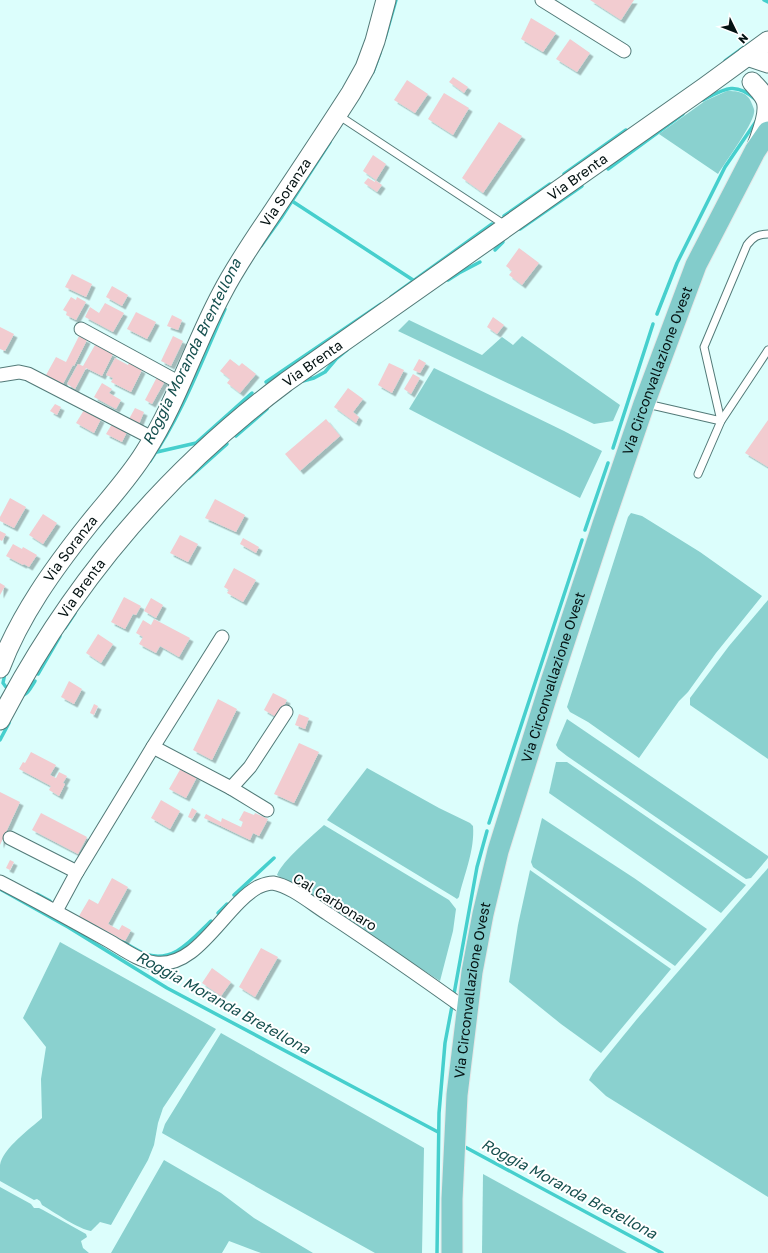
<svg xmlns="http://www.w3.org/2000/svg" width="768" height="1253" font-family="'Golos Text',sans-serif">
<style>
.green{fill:#8ad1cf}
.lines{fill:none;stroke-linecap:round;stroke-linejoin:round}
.stream{stroke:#46cfcd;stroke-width:3.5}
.building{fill:#f2ccd0;filter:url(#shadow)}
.service-casing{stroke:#537a78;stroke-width:9}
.minor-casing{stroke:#537a78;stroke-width:15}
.secondary-casing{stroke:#537a78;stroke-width:21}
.primary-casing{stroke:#e6e7e7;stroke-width:23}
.service{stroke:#fff;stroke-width:7}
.minor{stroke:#fff;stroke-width:13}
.secondary{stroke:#fff;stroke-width:19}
.primary{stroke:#83cccb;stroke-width:21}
.labels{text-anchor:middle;stroke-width:4;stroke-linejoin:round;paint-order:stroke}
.street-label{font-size:14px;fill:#041212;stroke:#fff}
.water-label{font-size:15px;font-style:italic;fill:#16504f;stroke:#fff}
</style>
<defs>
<filter id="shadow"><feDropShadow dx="3.5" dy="3.5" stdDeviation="0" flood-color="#0004"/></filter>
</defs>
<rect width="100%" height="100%" fill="#dcfefc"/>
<!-- green -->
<g class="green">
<path d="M727,91C738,91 748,92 752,104C753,107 755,110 754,113C752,126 726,161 718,174L659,134L705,101Z"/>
<polygon points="409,320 482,355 502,337 513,345 522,336 620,405 613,421 594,424 398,331"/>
<polygon points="434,368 564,431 602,451 580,498 409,409"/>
<polygon points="631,513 642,516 700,552 762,596 716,653 688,692 679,701 639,758 588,722 570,712 567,707 628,517"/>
<polygon points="768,600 768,759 690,705 690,698 729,646"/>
<polygon points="567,719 768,856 768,858 751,878 746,879 567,756 558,749 556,745"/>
<polygon points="556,762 567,762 746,885 721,913 549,793"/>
<path d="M367,768L439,808L470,823L473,826C475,850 464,875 459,897L457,899L454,897L327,820Z"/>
<polygon points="542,818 634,878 707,929 675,966 533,867 531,862"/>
<path d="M324,825L449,900L456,909L453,931L440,981L354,925L300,887L280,877L277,875C282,861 312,836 324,825Z"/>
<polygon points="768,868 768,1197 606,1096 589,1080 593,1073 637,1019"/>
<polygon points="530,870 671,969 601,1053 561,1024 509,982 518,925"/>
<path d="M60,942L216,1029L163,1108L158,1123L154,1145L148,1160L111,1225L100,1222L91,1231C80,1230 52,1211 42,1205L40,1201L37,1199L34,1200L0,1181C0,1176 0,1170 0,1165C3,1148 30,1129 42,1118L41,1079L46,1047L23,1018Z"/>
<polygon points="221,1033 424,1148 422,1253 375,1253 262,1190 162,1133 165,1124 178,1103"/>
<polygon points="164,1160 221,1193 254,1218 313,1253 261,1253 229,1241 222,1253 111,1253"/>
<polygon points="483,1174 627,1253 482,1253"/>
<polygon points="0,1187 31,1204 34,1208 39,1208 43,1210 86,1234 87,1237 81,1241 83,1248 89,1253 0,1253"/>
</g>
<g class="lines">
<!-- stream -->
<g class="stream">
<polyline points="764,0 768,2"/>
<polyline points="385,38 396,0"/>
<polyline points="725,61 747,45"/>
<polyline points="373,72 380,53"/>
<path d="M703,100C724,89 735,81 755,99"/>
<polyline points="608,169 683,114"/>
<polyline points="564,174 626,130"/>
<polyline points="292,201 413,280"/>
<polyline points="504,216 550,184"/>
<polyline points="520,229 582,186"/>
<polyline points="261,246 281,218 330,142"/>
<polyline points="495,250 503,242"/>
<polyline points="448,280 459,273 480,262"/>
<polyline points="391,297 492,224"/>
<polyline points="657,314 677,263 725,167 757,120"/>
<polyline points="303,381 314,378 325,372 336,359 347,350"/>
<polyline points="266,382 381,304"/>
<polyline points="236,436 267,409"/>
<polyline points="613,448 653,324"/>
<polyline points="157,452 196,443 252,393"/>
<path d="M150,461C182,415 202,360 225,309"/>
<polyline points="189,478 227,444"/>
<polyline points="585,530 608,463"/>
<polyline points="65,628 75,613"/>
<polyline points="5,673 3,683 6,687"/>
<polyline points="38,674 60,636"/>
<path d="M20,696C28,695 31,687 35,681"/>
<polyline points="0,740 9,723"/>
<polyline points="489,823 582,540"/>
<polyline points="0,889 68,927 167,988 438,1132"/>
<polyline points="37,894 50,901"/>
<polyline points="234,895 274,858"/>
<polyline points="218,913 227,904"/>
<path d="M123,942C130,946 138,951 145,954C174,964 192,939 211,921"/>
<polyline points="454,994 477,867 487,831"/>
<polyline points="465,1147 662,1253"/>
<polyline points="437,1253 439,1113 445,1043 452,1006"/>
</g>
</g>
<!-- building -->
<g class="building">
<polygon points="590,0 634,0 621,20"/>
<polygon points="531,18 556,33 543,52 521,39"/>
<polygon points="570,39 590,53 577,72 556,59"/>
<polygon points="453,77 468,87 464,93 449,82"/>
<polygon points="407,80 428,94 415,113 394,100"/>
<polygon points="444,93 469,108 453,135 428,119"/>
<polygon points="499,122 522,136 483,193 462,178"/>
<polygon points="373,155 386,164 376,180 363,171"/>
<polygon points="368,178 375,182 375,180 382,185 377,192 364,183"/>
<polygon points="519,248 539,263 522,285 509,275 512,271 506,266"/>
<polygon points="72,274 92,284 86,297 65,287"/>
<polygon points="112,286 128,295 122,306 106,297"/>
<polygon points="71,297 76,300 77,297 86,302 76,320 66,315 67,312 63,310"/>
<polygon points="105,303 124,313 113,332 85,317 90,307 99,313"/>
<polygon points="136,312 156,322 147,339 127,329"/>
<polygon points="172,315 182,320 178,330 167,326"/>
<polygon points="493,317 504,325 497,334 487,327"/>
<polygon points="0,327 14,334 5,351 0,349"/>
<polygon points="79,336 87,340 74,366 73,365 63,384 46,375 56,357 66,362"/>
<polygon points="173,336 183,341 171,366 161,361"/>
<polygon points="95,345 113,354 102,376 86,368 75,389 67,384 78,364 83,366"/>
<polygon points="115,358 128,365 129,363 142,370 131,392 111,382 113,378 106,375"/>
<polygon points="230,359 239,366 242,363 256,374 240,393 227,383 230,379 220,371"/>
<polygon points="419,359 426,363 420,373 413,370"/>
<polygon points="389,363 404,370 392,393 378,385"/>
<polygon points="413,374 420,378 411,394 404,389"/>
<polygon points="157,377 165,381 152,404 145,400"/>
<polygon points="102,383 112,389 109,393 121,400 116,409 94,397"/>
<polygon points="348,388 363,399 353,412 359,417 356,423 334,407"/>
<polygon points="55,404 61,407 57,415 50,411"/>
<polygon points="135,408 144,412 139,424 129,419"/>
<polygon points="84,410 101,419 94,433 76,423"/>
<polygon points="326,419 340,436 300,471 285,454"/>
<polygon points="768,420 768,467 745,453"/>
<polygon points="112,424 127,432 122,442 106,434"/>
<polygon points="10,498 26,507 14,528 0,521 0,517"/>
<polygon points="215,499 245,515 236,532 205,518"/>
<polygon points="43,514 57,523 43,544 29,535"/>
<polygon points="0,531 6,534 2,541 0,540"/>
<polygon points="180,535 198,544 188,562 170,553"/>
<polygon points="243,538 259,547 256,553 240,544"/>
<polygon points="13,544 22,549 23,547 37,555 29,567 24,564 23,565 6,556"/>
<polygon points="234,568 256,580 243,602 227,593 229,590 224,587"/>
<polygon points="0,583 5,586 0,595"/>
<polygon points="124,597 141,606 136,615 133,614 125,629 111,622"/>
<polygon points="151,598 163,605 156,618 144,611"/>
<polygon points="154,619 190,638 179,657 160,646 156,653 139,644 143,637 136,633 143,620 151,625"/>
<polygon points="98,634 113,644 101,663 86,653"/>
<polygon points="69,681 82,689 74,704 61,697"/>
<polygon points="273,693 287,700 278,718 264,710"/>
<polygon points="218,699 237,709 212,760 193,750"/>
<polygon points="94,704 98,706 94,715 90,713"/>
<polygon points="299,714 309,718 305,729 295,725"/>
<polygon points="299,743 319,752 294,803 274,794"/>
<polygon points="31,752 56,765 50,775 56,778 59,772 67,776 63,783 65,784 59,796 49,790 51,786 19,769 23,762 25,763"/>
<polygon points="181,768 197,777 186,798 169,789"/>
<polygon points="0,792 20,802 0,845"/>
<polygon points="161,800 180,811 170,829 151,818"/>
<polygon points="192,808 197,811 192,819 188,817"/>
<polygon points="244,811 254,815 255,813 268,819 259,836 253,833 250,840 204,818 206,814 221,822 222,818 241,827 243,822 239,820"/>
<polygon points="41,813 87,837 78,854 32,830"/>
<polygon points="10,860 14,862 10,870 6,868"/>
<polygon points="112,878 128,887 108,924 119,930 122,925 131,930 125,941 79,916 89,899 98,904"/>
<polygon points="261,948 278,957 255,997 239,987"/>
<polygon points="212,968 231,982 221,996 202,983"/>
</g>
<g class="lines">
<defs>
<g id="service">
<polyline points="338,115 505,225"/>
<path d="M647,404L721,421L704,347L747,245C753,237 758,234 768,234"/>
<polyline points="698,474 721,421 768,350"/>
</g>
<g id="minor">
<polyline points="542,0 624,51"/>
<polyline points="81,329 180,383"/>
<polyline points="0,375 19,372 28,374 154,439"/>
<polyline points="153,747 231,788 250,767 286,712"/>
<polyline points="231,788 267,810"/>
<polyline points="10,838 77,872"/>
<path d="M0,882C37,901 73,921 109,941C123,949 139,961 155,963C198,969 224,906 258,887C263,885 267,883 273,883C291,886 312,904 328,914C375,945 421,977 467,1010"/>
<polyline points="56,911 77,872 153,747 222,637"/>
</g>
<g id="secondary">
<polyline points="747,56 768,63"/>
<path d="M752,82C757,88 767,96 767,106C768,119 761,134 757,146"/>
<path id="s1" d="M0,668C20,615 54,568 89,524C108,500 129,478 145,452C177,402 194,345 222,293C237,264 256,237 274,210C300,171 326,132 351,93L365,68L375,41L386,0"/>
<path id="s2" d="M0,720C70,585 164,473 286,382L705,87L768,41"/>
</g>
<g id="primary">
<path id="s3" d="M452,1253V1199L457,1095L472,972L483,914L498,851L550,685L603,524L644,404L696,265L755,151L768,132"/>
</g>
</defs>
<!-- service casing -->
<use href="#service" class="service-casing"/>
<!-- minor casing -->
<use href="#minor" class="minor-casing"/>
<!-- secondary casing -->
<use href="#secondary" class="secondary-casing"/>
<!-- primary casing -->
<use href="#primary" class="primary-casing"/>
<!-- service -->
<use href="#service" class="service"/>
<!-- minor -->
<use href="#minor" class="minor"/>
<!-- secondary -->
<use href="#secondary" class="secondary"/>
<!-- primary -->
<use href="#primary" class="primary"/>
</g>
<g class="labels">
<!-- street labels -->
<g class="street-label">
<text dy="5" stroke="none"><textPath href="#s2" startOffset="803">Via Brenta</textPath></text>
<text dy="5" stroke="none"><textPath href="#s1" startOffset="557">Via Soranza</textPath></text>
<text dy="5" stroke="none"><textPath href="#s2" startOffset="479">Via Brenta</textPath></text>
<text dy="5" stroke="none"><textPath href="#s3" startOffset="912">Via Circonvallazione Ovest</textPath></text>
<text dy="5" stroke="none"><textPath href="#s1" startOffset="139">Via Soranza</textPath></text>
<text dy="5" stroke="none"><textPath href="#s2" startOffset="155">Via Brenta</textPath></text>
<text dy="5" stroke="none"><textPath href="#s3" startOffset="588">Via Circonvallazione Ovest</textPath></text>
<text transform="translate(335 902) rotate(32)" y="5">Cal Carbonaro</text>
<text dy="5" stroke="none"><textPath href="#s3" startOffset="264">Via Circonvallazione Ovest</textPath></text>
</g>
<!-- water labels -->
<g class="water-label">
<text transform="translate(192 352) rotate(-64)" y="5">Roggia Moranda Brentellona</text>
<text transform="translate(223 1003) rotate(29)" y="5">Roggia Moranda Bretellona</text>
<text transform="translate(569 1189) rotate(28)" y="5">Roggia Moranda Bretellona</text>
</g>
</g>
<!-- north arrow -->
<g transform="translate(736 32) rotate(133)" stroke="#ffffff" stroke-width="3" paint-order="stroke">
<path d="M0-3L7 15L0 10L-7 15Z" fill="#041212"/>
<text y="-6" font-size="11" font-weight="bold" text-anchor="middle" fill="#041212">N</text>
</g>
</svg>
